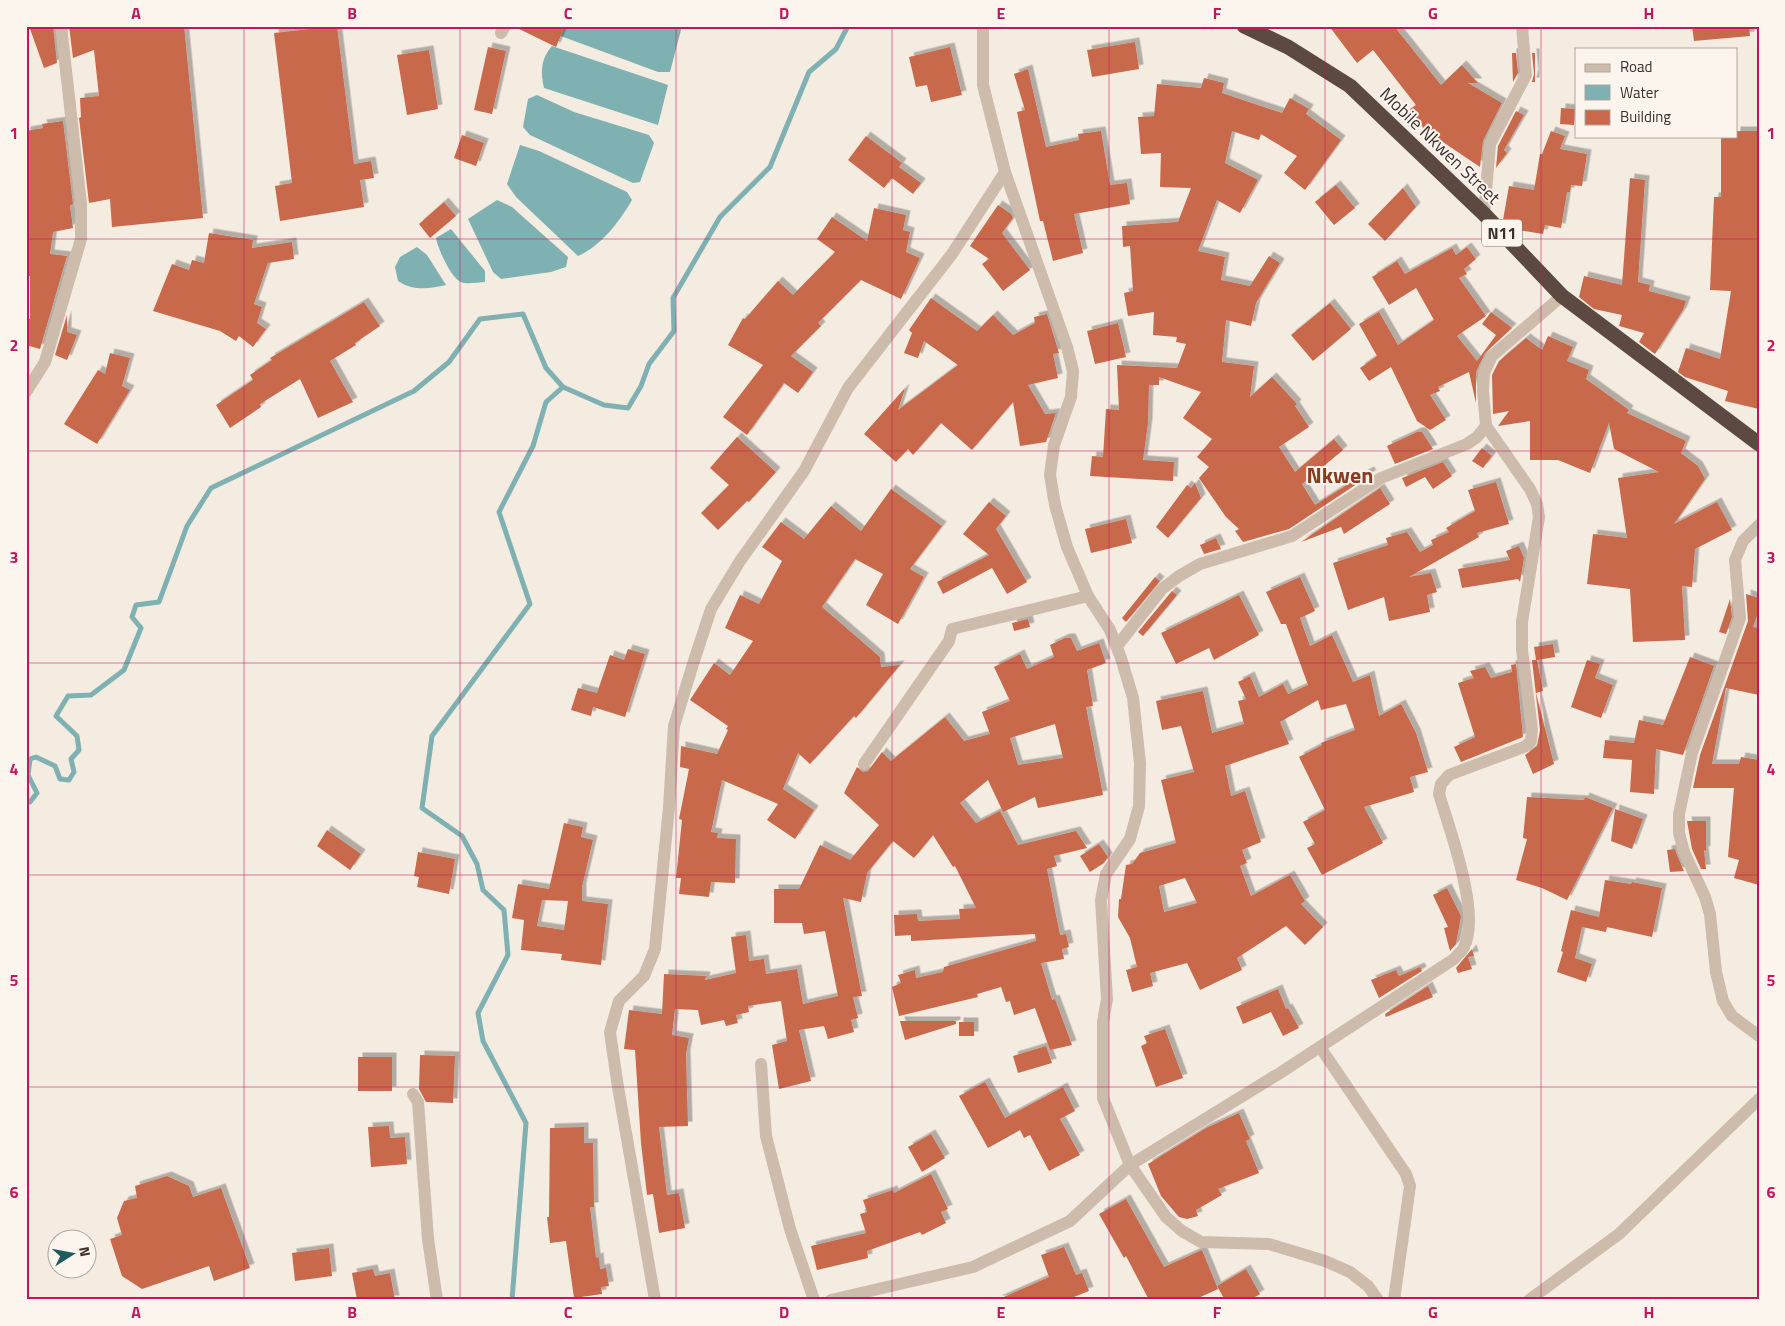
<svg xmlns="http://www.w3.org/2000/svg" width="1785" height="1326" font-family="'Titillium Web',sans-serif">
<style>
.water{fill:#7fb0b2}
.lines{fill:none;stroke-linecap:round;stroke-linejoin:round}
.stream{stroke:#7fb0b2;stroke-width:5}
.building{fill:#c8694b;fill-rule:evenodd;filter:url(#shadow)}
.minor{stroke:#cdbbac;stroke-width:12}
.highway{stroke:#5c4a42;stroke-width:15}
.grid{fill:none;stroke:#c2185b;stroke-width:1;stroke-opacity:0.55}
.labels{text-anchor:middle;stroke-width:4;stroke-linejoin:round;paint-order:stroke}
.shield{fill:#fbf5ee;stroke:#756b66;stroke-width:1}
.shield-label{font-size:16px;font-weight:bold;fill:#3b302b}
.street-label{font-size:18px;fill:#3b302b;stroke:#fbf5ee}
.district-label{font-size:22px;font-weight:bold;fill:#8c3b22;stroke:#fbf5ee}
.neatline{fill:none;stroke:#c2185b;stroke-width:2}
.grid-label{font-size:16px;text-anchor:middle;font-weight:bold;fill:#c2185b}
</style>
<defs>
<filter id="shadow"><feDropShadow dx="4.5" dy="-4.5" stdDeviation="0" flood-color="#0004"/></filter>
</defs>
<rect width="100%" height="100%" fill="#f4ebe1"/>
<!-- water -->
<g class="water">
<polygon points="551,26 682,26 670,72 658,72 550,32"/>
<path d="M552,46L668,85L658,125L544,88C540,72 541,58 552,46Z"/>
<polygon points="537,95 574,112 649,135 654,143 640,182 633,183 530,135 523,127 528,99"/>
<path d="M520,145L539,151L627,192L632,200C620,221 601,246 578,256L516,197L507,184Z"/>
<polygon points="497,200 512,207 568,257 566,267 551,272 501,279 493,272 468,219"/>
<path d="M451,229L485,271V282C478,282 467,285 461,282C451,278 438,249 436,238Z"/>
<path d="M417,247L427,255L446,285C429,289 413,291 398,281L395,267L400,257Z"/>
</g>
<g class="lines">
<!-- stream -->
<g class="stream">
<polyline points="26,801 30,802 37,793 28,775 30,759 36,757 55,766 60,779 69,780 74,772 71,759 79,750 77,736 56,716 68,696 91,695 124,670 141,628 132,617 136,605 159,602 187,526 211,488 414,391 449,362 480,319 523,314 546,368 563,387"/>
<polyline points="512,1300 526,1123 483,1041 478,1013 508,955 504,910 483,890 477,864 462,836 422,808 432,736 530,604 499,512 533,446 546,402 563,387 604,405 628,408 641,386 649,364 674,331 673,298 720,217 770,167 809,72 836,49 848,26"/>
</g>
</g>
<!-- building -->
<g class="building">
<polygon points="29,26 53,26 57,63 44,68"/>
<polygon points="69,26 184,26 203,218 112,227 110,199 89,203 79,118 81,117 80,98 99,96 94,50 73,58"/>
<polygon points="337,26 354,164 371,161 374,178 360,180 364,207 280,221 275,186 292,183 274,33"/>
<polygon points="513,26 565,26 556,47"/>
<polygon points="1329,26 1394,26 1441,85 1462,65 1478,83 1468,83 1502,103 1483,141 1480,167 1434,136 1431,139 1410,109 1416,105 1373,50 1357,63"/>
<polygon points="1692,26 1749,26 1750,36 1694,41"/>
<polygon points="1135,42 1139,69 1092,77 1087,50"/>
<polygon points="488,47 506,51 492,114 474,110"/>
<polygon points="950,47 962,95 931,102 927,85 916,87 909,57"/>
<polygon points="429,50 438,109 407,115 397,55"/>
<polygon points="1512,53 1516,53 1518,73 1513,82"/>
<polygon points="1532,53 1535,53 1535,82 1532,82 1534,74"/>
<polygon points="1028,69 1046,147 1079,140 1078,134 1101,131 1110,185 1127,183 1130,204 1074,214 1083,253 1053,261 1043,221 1040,221 1017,112 1025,110 1014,74"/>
<polygon points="1204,78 1224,83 1222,93 1282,113 1290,98 1309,109 1306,114 1341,140 1305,190 1284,173 1297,156 1261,134 1259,140 1232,131 1225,163 1258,180 1240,213 1217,200 1198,251 1225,257 1221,280 1250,286 1269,256 1280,263 1256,303 1251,326 1226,320 1222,362 1254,366 1250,397 1272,377 1297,404 1295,406 1309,427 1279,447 1295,472 1334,439 1343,450 1302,484 1315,505 1369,471 1372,474 1289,529 1243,542 1235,531 1239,529 1226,517 1199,478 1209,467 1197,457 1212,439 1183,418 1201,392 1159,377 1159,385 1149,385 1148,423 1143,460 1174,462 1173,481 1090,476 1092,456 1103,457 1106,409 1119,410 1117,365 1177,368 1186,344 1176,342 1177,337 1153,335 1154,312 1128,316 1124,293 1133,291 1130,246 1123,247 1122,226 1178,222 1191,188 1160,187 1161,153 1141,154 1138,117 1154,116 1157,84 1201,88"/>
<polygon points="1561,108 1575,109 1574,125 1560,124"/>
<polygon points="1516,111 1524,115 1504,150 1507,153 1496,168 1498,146"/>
<polygon points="63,121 73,204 70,206 73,228 53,232 50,254 67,256 40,349 26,345 26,317 30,319 30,276 26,277 26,131 43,128 42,124"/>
<polygon points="1551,131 1565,136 1560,149 1587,154 1582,186 1571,185 1570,192 1567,192 1561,228 1545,225 1543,234 1511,229 1503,220 1509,186 1534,190 1540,154 1542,154"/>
<polygon points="1736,131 1757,131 1759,409 1725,401 1728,391 1685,377 1678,372 1686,348 1720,359 1731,291 1710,290 1714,197 1721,197 1721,136 1736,136"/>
<polygon points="462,135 484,143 476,166 454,158"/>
<polygon points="866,136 902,163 899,167 921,183 913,194 892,178 884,188 848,160"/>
<polygon points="1630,178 1645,180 1638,282 1650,285 1649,291 1686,301 1683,310 1655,354 1639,342 1644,333 1619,326 1622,315 1594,309 1579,297 1584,276 1622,285"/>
<polygon points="1336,185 1355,208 1334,225 1315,202"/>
<polygon points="1403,188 1416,207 1385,241 1368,224"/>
<polygon points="444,202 456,216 430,238 419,224"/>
<polygon points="998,205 1011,214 1013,218 1002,233 1030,270 1003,291 982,264 989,259 970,246"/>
<polygon points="874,208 906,215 903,230 910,232 906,252 920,258 901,299 861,280 818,323 821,326 791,356 813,372 798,393 784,383 747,435 723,417 763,365 728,345 743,318 745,319 778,281 793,295 835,252 817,239 832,217 867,241"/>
<polygon points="209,233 253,240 252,248 292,242 294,259 268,263 254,304 262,307 257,323 266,329 253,347 239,336 236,341 220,331 153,311 172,264 189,270 192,260 204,263"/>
<polygon points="1467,247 1476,259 1464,269 1467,274 1459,278 1486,316 1457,336 1477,361 1496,335 1482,324 1491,312 1512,328 1485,353 1476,372 1476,403 1469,372 1438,387 1440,391 1430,395 1446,420 1430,430 1417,421 1391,367 1369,381 1360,368 1377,356 1359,324 1379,312 1398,345 1434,320 1416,288 1389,305 1372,277 1397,261 1405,274 1452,248 1456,255"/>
<polygon points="931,298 977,331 993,315 1013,335 1035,323 1034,317 1047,314 1059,353 1053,354 1058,378 1028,385 1045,414 1056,413 1046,442 1020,446 1013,402 972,450 941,423 913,455 908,449 896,462 864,434 905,388 898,410 958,365 924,341 918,358 904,353 912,333 909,330"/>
<polygon points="364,302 380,326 355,343 356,345 330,361 353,402 318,418 300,379 260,404 261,407 230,428 216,405 253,380 250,375 272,360 270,358"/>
<polygon points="1330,303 1351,329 1313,361 1291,335"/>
<polygon points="67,315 67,332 77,335 67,360 55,355"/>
<polygon points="1118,323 1126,357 1095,364 1087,331"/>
<polygon points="1548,336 1573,347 1567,361 1589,370 1586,379 1629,410 1627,413 1686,441 1681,453 1698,466 1705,479 1674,524 1717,502 1732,530 1695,549 1692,587 1682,586 1685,640 1633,642 1630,589 1587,584 1593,534 1627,538 1618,478 1659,472 1614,449 1609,423 1590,473 1558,460 1530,460 1530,421 1498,426 1509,411 1493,414 1492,375 1499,361 1526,338 1542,350"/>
<polygon points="110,353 130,358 122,386 130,390 97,444 64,424 98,370 105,374"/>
<polygon points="1417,432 1422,432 1433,449 1395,464 1387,446"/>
<polygon points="737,437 776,472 749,502 747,501 718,530 701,513 729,485 710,468"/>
<polygon points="1482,448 1492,456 1483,468 1472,461"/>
<polygon points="1443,462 1452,476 1433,489 1425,477 1406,487 1402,478"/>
<polygon points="1496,482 1509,524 1477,533 1479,537 1409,577 1431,573 1437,592 1427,595 1430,612 1389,621 1384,597 1348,610 1333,563 1388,545 1386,538 1407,532 1420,552 1433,545 1431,540 1449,532 1446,528 1475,511 1468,490"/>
<polygon points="1195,483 1201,498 1168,538 1156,527 1187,485 1191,488"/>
<polygon points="1380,488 1390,504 1344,534 1341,527 1301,542"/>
<polygon points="891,489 942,526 910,569 924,577 898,624 866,605 883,574 855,559 822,607 880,657 881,667 900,665 856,718 854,716 810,764 798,753 783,789 814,810 795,839 767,820 778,804 722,780 711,832 718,833 717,838 736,839 735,883 711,882 709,897 679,894 681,878 676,878 682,820 679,819 689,769 680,767 681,746 717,754 728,730 726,729 728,726 690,700 714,663 730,675 753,641 725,628 740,595 759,604 782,561 762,547 781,522 804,539 831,506 861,531"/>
<polygon points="989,502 1006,516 996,529 1027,582 1007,594 992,568 943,594 937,582 989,555 963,534"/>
<polygon points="1126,519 1132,543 1091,553 1085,529"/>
<polygon points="1216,538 1221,549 1204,554 1200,545"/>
<polygon points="1519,546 1524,558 1520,582 1518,579 1462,588 1458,569 1510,560 1506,551"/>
<polygon points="1155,577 1160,581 1126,622 1122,618"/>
<path d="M1300,577L1315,611L1300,618L1310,646L1332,635L1353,682L1370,675L1379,716L1401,704L1416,733L1428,772L1410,777L1414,792L1364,807L1383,843L1322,875L1307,848L1315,844L1303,822L1325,810L1299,757L1322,745L1321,743L1355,730L1346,704L1321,710L1318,700L1280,722L1289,744L1225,766L1231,796L1245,791L1261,842L1242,850L1247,863L1240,866L1251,896L1290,875L1305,901L1301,904L1323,927L1305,945L1286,926L1237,958L1242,970L1200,990L1187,963L1150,973L1153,986L1132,992L1126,970L1137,967L1130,938L1118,917L1119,899H1121L1126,865L1132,864L1140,853L1176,843L1161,780L1194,772L1181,726L1162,730L1156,701L1203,691L1212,733L1244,724L1238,701L1246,699L1238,682L1250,676L1259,697L1283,684L1288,694L1308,685L1286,624H1281L1266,592ZM1185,878L1197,903L1164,912L1159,886Z"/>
<polygon points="1172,591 1177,595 1143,636 1138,632"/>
<polygon points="1746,594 1759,598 1759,610 1753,627 1759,628 1759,695 1726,688 1712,764 1739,764 1741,757 1759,760 1759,885 1734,878 1739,860 1728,857 1734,788 1693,788 1700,755 1748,621"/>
<polygon points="1239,595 1259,635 1214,660 1209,648 1176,664 1161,633"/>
<polygon points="1730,599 1732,617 1726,634 1719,632"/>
<polygon points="1028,619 1030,627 1014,631 1012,623"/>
<path d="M1065,638H1071L1077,651L1099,643L1106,663L1087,670L1093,706L1086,707L1103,795L1038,808L1035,797L1003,812L988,780L960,803L976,823L1000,811L1018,845L1076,831L1087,848L1054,856L1057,866L1047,869L1060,935L1066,934L1069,947L1062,949L1064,959L1041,963L1052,1000L1055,999L1072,1045L1050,1050L1035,1008L1014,1015L1010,1001L1006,1002L1001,987L977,994L978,997L899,1016L892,987L901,983L898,975L915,970L916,978L943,972L944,967L1036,941L1035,934L911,941V935L895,936L894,915L917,914L918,921L960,919L959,909L976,908L955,866L953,867L933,835L914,858L893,841L867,873L861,902L843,898L862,996L853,997L858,1018L851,1020L854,1032L828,1039L824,1026L799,1030L811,1081L779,1089L772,1045L787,1041L781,1001L748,1006L749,1012L736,1015L738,1023L726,1026L724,1020L701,1025L698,1010L675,1009L672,1035L689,1038L686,1054L688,1126L659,1127L667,1195L679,1193L685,1228L659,1233L653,1194L647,1195L641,1143L635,1050L624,1049L629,1010L662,1014L664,974L706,976L705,980L736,973L731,937L746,935L749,961L764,959L766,974L797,969L803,1004L838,996L825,931L804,934L802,923H774V889H799L820,845L850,860L879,825L844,793L857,767L863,772L868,771L882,752L891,761L945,717L964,741L990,734L982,712L1010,701L994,667L1020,654L1027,669L1054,657L1050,645ZM1055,724L1063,758L1018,765L1010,738Z"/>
<polygon points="1553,644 1555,657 1537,660 1543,691 1536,693 1554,764 1533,774 1525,755 1537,746 1540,730 1532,660 1536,660 1534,647"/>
<polygon points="628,649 645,654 625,717 593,707 591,716 571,710 578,688 597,693 610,655 624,660"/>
<polygon points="1690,657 1714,666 1683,755 1656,749 1654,794 1630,792 1632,760 1603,758 1605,740 1634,743 1639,720 1663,725"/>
<polygon points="1587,660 1600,664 1595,678 1613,685 1601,718 1571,707"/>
<polygon points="1516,664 1523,737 1461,762 1454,747 1475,737 1458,683 1474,678 1470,671 1485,667 1491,678 1512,672 1511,665"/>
<polygon points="1527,797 1584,800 1585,797 1613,808 1567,900 1542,888 1516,880 1527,839 1523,838"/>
<polygon points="1615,809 1643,819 1632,849 1611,841"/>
<polygon points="1687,821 1706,821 1706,851 1704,850 1706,869 1701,869 1692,849"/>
<path d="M564,823L583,827L581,837L593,840L582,887V901L608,904L601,965L561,960L562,954L521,950L524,920L512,918L518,884L549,889ZM542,900L568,901L564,930L537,926Z"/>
<polygon points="327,830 361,854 350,870 317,846"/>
<polygon points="1099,844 1108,857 1104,863 1090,872 1080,856"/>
<polygon points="1675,849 1677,855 1684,871 1670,872 1667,850"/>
<polygon points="418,852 455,859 449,894 417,887 419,877 414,876"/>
<polygon points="1605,880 1631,884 1632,882 1662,888 1652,937 1607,927 1606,932 1582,927 1575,958 1592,964 1586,982 1557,972 1563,952 1561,951 1571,910 1599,917"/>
<polygon points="1447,888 1461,916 1456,944 1450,951 1444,928 1448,927 1433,895"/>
<polygon points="1472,949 1474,956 1468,957 1472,969 1458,973 1456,968"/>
<polygon points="1420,967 1422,971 1379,998 1371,980 1396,970 1399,976"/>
<polygon points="1428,986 1433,997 1386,1017 1385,1014"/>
<polygon points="1278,989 1286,1009 1288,1008 1299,1028 1283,1036 1271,1012 1243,1024 1236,1007"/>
<polygon points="900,1021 956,1021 956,1024 905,1040"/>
<rect x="959" y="1022" width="15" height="14"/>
<polygon points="1165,1029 1183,1078 1156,1087 1141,1046 1147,1043 1144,1036"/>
<polygon points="1046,1046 1052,1063 1018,1073 1013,1056"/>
<polygon points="420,1055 455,1056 453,1103 426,1102 419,1089"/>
<rect x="358" y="1057" width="34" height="34"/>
<polygon points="985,1082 1005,1118 1063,1087 1075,1111 1060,1119 1080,1155 1049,1171 1030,1135 1024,1138 1020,1130 988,1148 959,1096"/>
<polygon points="1239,1113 1250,1139 1246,1141 1259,1173 1218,1189 1222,1195 1196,1210 1198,1216 1187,1219 1179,1217 1161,1196 1148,1164 1206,1128"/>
<polygon points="389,1126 390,1138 405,1137 407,1164 371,1167 368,1127"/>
<polygon points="584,1127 584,1143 593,1143 594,1207 590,1207 596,1258 599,1257 600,1269 606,1268 609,1286 601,1287 602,1294 574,1298 566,1241 550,1243 547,1217 549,1217 550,1128"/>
<polygon points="931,1134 945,1158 922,1172 908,1147"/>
<polygon points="931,1174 948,1209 941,1212 946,1223 922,1235 920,1232 867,1251 868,1258 817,1270 811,1246 866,1233 860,1214 867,1212 863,1200 893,1190 894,1193"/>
<polygon points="167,1176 189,1186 193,1197 221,1188 250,1268 214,1281 209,1266 142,1289 122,1276 110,1239 122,1235 117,1218 124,1201 137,1198 135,1186"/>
<polygon points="1126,1199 1164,1267 1202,1250 1218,1289 1194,1300 1149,1300 1126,1256 1124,1258 1099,1214"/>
<polygon points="1064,1247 1076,1275 1082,1273 1089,1291 1066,1300 997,1300 1049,1277 1041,1255"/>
<polygon points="329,1248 332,1276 295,1281 292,1253"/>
<polygon points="373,1269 375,1276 390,1273 395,1300 357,1300 352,1273"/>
<polygon points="1246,1269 1260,1294 1250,1300 1225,1300 1217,1286"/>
</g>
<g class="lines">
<!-- minor -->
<g class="minor">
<polyline points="983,26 983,85 1005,172 1067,347 1073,371 1071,397 1054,445 1050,475 1055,505 1067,547 1088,596 1110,630 1121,658 1133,698 1140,763 1139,806 1130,839 1106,874 1101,900 1107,999 1103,1022 1103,1098 1130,1165 1166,1217 1182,1231 1201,1242 1269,1244 1325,1261 1350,1272 1368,1286 1378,1300"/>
<polyline points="501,33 505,26"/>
<polyline points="1484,214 1490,144 1526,75 1522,26"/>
<polyline points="26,392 45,362 81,239 81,204 61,26"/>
<polyline points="1759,525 1743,541 1735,560 1740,618 1692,753 1679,814 1679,833 1684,852 1705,897 1710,914 1716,972 1723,1001 1732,1016 1759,1036"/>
<polyline points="1117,646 1162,589 1179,576 1200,564 1292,536 1381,478 1467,444 1477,437 1486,426"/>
<polyline points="864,764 949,641 952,629 1088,596"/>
<polyline points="1320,1047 1406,1174 1410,1186 1394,1300"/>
<polyline points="761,1064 766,1136 790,1229 814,1300"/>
<polyline points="413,1094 418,1102 428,1239 437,1300"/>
<polyline points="655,1300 617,1081 610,1032 619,1001 644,976 655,949 669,807 674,726 693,664 711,609 740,561 804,471 848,388 952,254 1005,172"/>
<path d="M831,1300L973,1267L1070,1221L1130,1165L1280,1073L1454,959C1457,955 1462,952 1464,947C1481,913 1450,831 1439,794L1441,784L1449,775L1526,746L1531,741L1532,729L1522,650V622L1539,517L1537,504L1530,489L1486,426L1483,391L1484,373L1492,356L1562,296"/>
<polyline points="1529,1300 1619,1234 1759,1099"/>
</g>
<!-- highway -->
<polyline class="highway" points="1244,26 1288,47 1350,86 1484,214 1562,296 1759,444"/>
</g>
<!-- grid -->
<path class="grid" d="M244,26V1300M460,26V1300M676,26V1300M892,26V1300M1109,26V1300M1325,26V1300M1541,26V1300M26,239H1759M26,451H1759M26,663H1759M26,875H1759M26,1087H1759"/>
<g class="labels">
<!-- shield labels -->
<rect class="shield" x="1482" y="219.5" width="40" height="27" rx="4"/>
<g class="shield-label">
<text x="1502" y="239">N11</text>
</g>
<!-- street labels -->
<g class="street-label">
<text transform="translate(1440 146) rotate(44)" y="6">Mobile Nkwen Street</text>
</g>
<!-- district labels -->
<g class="district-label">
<text x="1340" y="483">Nkwen</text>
</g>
</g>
<!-- border -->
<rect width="1785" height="1326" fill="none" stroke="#fbf5ee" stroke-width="55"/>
<!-- legend -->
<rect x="1575" y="48" width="162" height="90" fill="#fbf5ee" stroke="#aea6a0"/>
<rect x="1585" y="64" width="25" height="8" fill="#cdbbac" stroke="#aea6a0"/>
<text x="1620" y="72" font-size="15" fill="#3b302b">Road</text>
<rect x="1585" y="85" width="25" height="15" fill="#7fb0b2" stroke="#aea6a0"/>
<text x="1620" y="98" font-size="15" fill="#3b302b">Water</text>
<rect x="1585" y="110" width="25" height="15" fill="#c8694b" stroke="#aea6a0"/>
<text x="1620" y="122" font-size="15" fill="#3b302b">Building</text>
<!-- north arrow -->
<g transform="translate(72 1254) rotate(79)"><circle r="24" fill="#fbf5ee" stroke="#aea6a0"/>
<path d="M0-4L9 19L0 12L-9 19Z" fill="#1f5a5e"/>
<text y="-8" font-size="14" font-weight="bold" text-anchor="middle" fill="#3b302b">N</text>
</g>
<rect x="28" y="28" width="1730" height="1270" class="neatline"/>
<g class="grid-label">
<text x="136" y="19">A</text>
<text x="352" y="19">B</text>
<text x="568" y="19">C</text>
<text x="784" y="19">D</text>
<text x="1001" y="19">E</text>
<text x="1217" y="19">F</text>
<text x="1433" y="19">G</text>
<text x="1649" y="19">H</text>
<text x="14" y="139">1</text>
<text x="1771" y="139">1</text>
<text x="14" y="351">2</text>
<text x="1771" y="351">2</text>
<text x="14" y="563">3</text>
<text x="1771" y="563">3</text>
<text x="14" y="775">4</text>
<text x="1771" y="775">4</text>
<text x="14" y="986">5</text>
<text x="1771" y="986">5</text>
<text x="14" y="1198">6</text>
<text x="1771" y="1198">6</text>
<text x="136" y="1318">A</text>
<text x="352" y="1318">B</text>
<text x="568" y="1318">C</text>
<text x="784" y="1318">D</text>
<text x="1001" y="1318">E</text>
<text x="1217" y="1318">F</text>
<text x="1433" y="1318">G</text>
<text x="1649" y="1318">H</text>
</g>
</svg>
